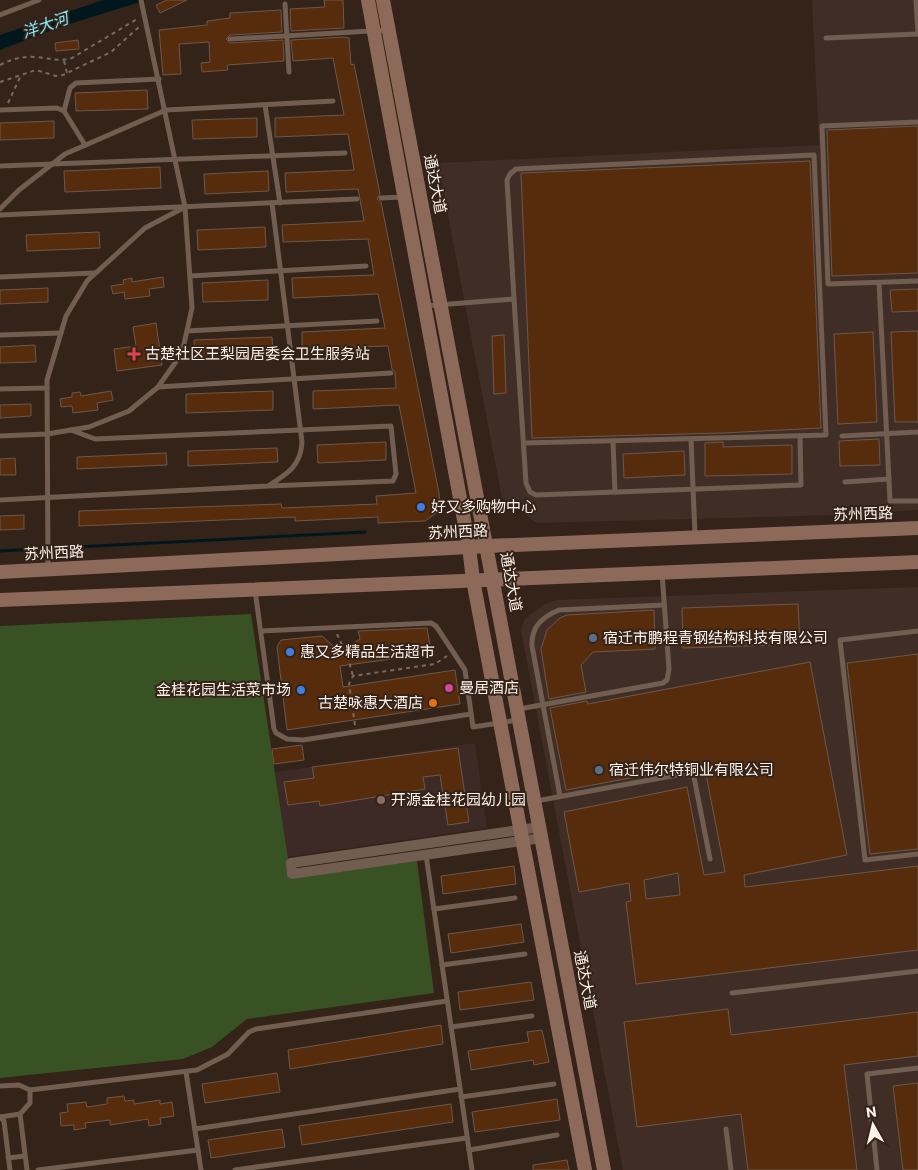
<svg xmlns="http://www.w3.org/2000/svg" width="918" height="1170" font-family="Commissioner,'Noto Sans SC',sans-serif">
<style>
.industrial{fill:#402e26}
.education{fill:#3d2925}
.green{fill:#385223}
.water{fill:#00171d}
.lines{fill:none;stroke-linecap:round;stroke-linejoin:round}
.stream{stroke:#00171d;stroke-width:3}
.building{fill:#572c0c;stroke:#6c584b;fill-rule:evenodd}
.path{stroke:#796a60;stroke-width:2;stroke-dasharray:4 4;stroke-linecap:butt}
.lane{stroke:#725d51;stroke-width:5}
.street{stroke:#725d51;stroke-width:10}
.secondary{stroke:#8d6959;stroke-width:14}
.health-dot{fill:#e0444e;stroke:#342318;stroke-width:2}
.shop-dot{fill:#3f7fe0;stroke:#342318;stroke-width:2}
.service-dot{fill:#5c6f8a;stroke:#342318;stroke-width:2}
.hotel-dot{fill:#d1479c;stroke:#342318;stroke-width:2}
.food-dot{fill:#e8710a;stroke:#342318;stroke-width:2}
.education-dot{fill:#8d6e63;stroke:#342318;stroke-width:2}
.labels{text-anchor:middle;stroke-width:4;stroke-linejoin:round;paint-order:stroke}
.street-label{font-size:15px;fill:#fef2ea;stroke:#342318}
.poi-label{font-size:15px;fill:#fef2ea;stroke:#342318;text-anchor:start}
.water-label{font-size:16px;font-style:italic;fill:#82e8fe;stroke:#342318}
</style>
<rect width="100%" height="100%" fill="#342318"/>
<!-- industrial -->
<g class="industrial">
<polygon points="812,0 918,0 918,510 835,515 537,523 502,498 438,163 819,145"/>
<polygon points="918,587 918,1170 623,1170 521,630 524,620 543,605 557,600"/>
</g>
<!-- education -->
<polygon class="education" points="475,743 487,828 287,857 275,772"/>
<!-- green -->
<polygon class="green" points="251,614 291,879 417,861 434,993 247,1019 212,1047 183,1059 0,1078 0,626"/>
<!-- water -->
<polygon class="water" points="103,0 146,0 54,29 0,50 0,35"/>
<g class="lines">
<!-- stream -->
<g class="stream">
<polyline points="57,548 365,532"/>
<polyline points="0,551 39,549"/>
</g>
</g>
<!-- building -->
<g class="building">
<polygon points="167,0 187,0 160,13 156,5"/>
<polygon points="324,0 343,0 344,28 291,31 290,9 325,7"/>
<polygon points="281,10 282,32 230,35 226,39 230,43 283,40 284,61 227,65 228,70 202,72 201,63 210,62 209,42 179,44 181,74 163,75 159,30 207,25 207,21 230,18 230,13"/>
<polygon points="344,37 349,38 351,65 354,64 380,194 377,199 381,202 439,493 440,506 438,512 425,521 378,523 378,517 295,521 295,517 79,526 79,511 281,504 282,508 377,504 376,496 416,493 399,405 313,409 313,391 396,388 395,372 392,369 388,346 302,349 302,332 385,328 378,294 293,298 292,278 374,275 368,239 283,242 282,225 364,221 358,189 286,192 285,173 354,170 348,134 275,137 275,118 344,115 333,58 293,61 291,40"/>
<polygon points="78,40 79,49 56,51 55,43"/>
<polygon points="147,90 148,109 76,111 75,93"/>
<polygon points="257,118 257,137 193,139 192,120"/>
<polygon points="54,121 54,138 0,140 0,123"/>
<polygon points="918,126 918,273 832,276 827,130"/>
<polygon points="810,161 821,428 723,433 532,438 521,173"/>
<polygon points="160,167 161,188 65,192 64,171"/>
<polygon points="268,171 269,191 205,194 204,174"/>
<polygon points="265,227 266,247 198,250 197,230"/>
<polygon points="99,232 100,248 27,251 26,235"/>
<polygon points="163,277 164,287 149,289 150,296 125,299 124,292 113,294 111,286 124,284 123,280 132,278 132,282"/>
<polygon points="268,280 268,300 203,302 202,283"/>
<polygon points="48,288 48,302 0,304 0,290"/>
<polygon points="918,289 918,311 892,312 890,290"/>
<polygon points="156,323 162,365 117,371 114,349 136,346 133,327"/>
<polygon points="918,331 918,422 895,422 891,332"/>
<polygon points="873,332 877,422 838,424 834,334"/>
<polygon points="504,335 506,393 494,394 492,336"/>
<polygon points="272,337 273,355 195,358 194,340"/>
<polygon points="35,345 36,362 0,363 0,347"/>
<polygon points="111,391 113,400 97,403 98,410 73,413 72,406 61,407 60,399 72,397 72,393 80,392 81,396"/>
<polygon points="273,391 273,410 186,413 186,394"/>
<polygon points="31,404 31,416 0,418 0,405"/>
<polygon points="879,439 880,465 840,466 839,441"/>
<polygon points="386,442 386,460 318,463 317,445"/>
<polygon points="723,442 723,447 792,445 792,474 705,476 705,443"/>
<polygon points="277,448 278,462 188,466 188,451"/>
<polygon points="684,451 685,475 624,478 623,454"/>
<polygon points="166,453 167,465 77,469 77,457"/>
<polygon points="15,458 16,475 0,475 0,459"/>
<polygon points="24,515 24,529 0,530 0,516"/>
<polygon points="798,604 800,644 683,648 682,608"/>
<polygon points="654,610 655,649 593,652 581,665 586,692 549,699 541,649 547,630 560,618 567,615"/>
<polygon points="427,628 431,651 428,654 340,666 343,687 455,670 460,704 287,730 277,647 281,640 322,636 340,652 360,639 358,631"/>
<polygon points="918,654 918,849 870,854 847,663"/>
<path d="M810,662L847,855L744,875L745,887L918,866V950L636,984L626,902L631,901L629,883L579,892L564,812L687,787L704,875L725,872L704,764L566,790L550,708L587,701L588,704ZM678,873L680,895L646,899L644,880Z"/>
<polygon points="302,745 304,760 274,764 272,749"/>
<polygon points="458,748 469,822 448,825 440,775 423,777 425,789 320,806 319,801 288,805 284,782 314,778 312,767"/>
<polygon points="514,866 516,884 443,894 441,876"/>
<polygon points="521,924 524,942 451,953 448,934"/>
<polygon points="531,982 534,1000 460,1010 458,992"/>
<polygon points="728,1009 731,1035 918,1012 918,1056 844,1065 857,1170 748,1170 741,1114 637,1127 624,1022"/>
<polygon points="441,1025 443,1044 290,1069 288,1050"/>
<polygon points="542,1030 549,1062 534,1065 533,1060 471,1070 468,1051 529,1042 527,1032"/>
<polygon points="277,1073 280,1092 205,1103 202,1084"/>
<polygon points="918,1083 918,1170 903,1170 893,1086"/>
<polygon points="124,1096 125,1101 134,1100 134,1104 160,1100 160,1104 172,1102 174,1116 160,1118 161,1124 149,1126 148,1119 110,1125 110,1120 85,1123 86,1128 74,1130 74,1125 61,1126 60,1113 68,1112 67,1104 86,1102 87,1107 107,1104 107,1098"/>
<polygon points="557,1099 560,1120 475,1132 472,1112"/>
<polygon points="451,1104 453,1122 302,1145 299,1126"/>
<polygon points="282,1129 285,1147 211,1158 208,1140"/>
<polygon points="567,1160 569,1170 533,1170 533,1165"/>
</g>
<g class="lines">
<!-- path -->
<g class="path">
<polyline points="64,61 67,73"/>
<path d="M0,65C12,59 22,56 36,57C49,58 60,62 72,58L137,19"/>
<polyline points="0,82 36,70 56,76 63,75 111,52 139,27"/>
<polyline points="8,103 21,75"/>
<polyline points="337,634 348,658 353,676"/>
<polyline points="355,725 349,684 353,676 435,664 447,656"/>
</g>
<!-- lane -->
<g class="lane">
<polyline points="916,0 918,34"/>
<polyline points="285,4 289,72"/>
<polyline points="0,15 39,0"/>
<polyline points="826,38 918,34"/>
<polyline points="230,39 388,30"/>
<polyline points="265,105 280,203"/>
<polyline points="0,110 57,108 64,111 85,145"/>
<polyline points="64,111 70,88 76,83 159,79"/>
<polyline points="918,122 822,126 828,284 918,281"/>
<polyline points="0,166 345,153"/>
<polyline points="381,198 403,197"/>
<polyline points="0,209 19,190 65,154 166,110 333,101"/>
<polyline points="0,215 357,199"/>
<polyline points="190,276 366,266"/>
<polyline points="0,277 95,273"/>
<polyline points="879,283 890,501 918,501"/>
<polyline points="514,299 507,180 510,174 516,169 814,155 826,435 524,443"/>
<polyline points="425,306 514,299 526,483 530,492 536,495 801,485 800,436"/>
<polyline points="187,331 377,321"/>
<polyline points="0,335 61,333"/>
<polyline points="158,387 391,373"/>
<polyline points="0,389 47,388"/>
<polyline points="71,430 95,439 391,426 396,474 393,481 269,486"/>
<polyline points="0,436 47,434 89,427 129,411 158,387 182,353 192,308 185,207 141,0"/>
<polyline points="842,436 918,432"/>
<polyline points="691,439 695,535"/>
<polyline points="613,441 615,492"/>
<polyline points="845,482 889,479"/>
<path d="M0,500L268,486C287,474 301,466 302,442L272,203"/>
<polyline points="48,569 47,380 66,316 87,281 145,228 185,207"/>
<polyline points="255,590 274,729 276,733 287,739 303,740 471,714"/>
<polyline points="261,631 431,623 436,626 465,670 473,727 518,720"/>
<polyline points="918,631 840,640 865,860 918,854"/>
<polyline points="519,709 663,683 667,680 669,669 662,573"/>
<path d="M560,796L532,646C531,627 542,617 559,610L664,605"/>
<polyline points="536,801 693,772 710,859"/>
<polyline points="426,855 472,1170"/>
<polyline points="434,909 515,898"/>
<polyline points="442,965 525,954"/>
<polyline points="732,993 918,971"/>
<polyline points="451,1027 532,1016"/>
<polyline points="186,1072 201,1170"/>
<polyline points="0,1086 19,1085 30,1090 30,1103 20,1114 27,1170"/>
<polyline points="30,1090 197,1070 228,1054 249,1032 256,1029 447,1001"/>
<polyline points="461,1097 554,1084"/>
<polyline points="0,1117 4,1121 10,1170"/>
<polyline points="0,1117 20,1114"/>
<polyline points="195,1129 460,1089"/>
<polyline points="726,1129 731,1170"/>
<polyline points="469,1150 557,1135"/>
<polyline points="8,1158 25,1156"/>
<polyline points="38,1170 198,1150"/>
<polyline points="235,1170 467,1138"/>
<polyline points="877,1170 867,1074 918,1068"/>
</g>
<!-- street -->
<polyline class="street" points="540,827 291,863 292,874 542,838"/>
<!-- secondary -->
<g class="secondary">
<polyline points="368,0 469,547 473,580 585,1170"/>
<polyline points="383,0 604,1170"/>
<polyline points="0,572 488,546 918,528"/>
<polyline points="0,600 918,562"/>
</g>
</g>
<!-- markers -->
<path class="health-dot" d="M131.5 346.5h5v5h5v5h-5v5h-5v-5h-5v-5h5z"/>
<g class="shop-dot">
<circle cx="421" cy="507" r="5"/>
<circle cx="290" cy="652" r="5"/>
<circle cx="301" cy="690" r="5"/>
</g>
<g class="service-dot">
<circle cx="593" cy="638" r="5"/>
<circle cx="599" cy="770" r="5"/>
</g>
<circle class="hotel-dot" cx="449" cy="688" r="5"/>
<circle class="food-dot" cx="433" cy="703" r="5"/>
<circle class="education-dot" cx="381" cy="800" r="5"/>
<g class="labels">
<!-- street labels -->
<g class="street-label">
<text transform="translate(435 184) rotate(79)" y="5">通达大道</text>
<text transform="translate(863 514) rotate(-2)" y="5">苏州西路</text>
<text transform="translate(458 532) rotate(-3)" y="5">苏州西路</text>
<text transform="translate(54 553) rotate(-3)" y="5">苏州西路</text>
<text transform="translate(511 582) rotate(80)" y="5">通达大道</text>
<text transform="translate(585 980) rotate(79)" y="5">通达大道</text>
</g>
<!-- poi labels -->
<g class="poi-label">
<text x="145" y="359">古楚社区王梨园居委会卫生服务站</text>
<text x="431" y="512">好又多购物中心</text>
<text x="603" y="643">宿迁市鹏程青钢结构科技有限公司</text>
<text x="300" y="657">惠又多精品生活超市</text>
<text x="459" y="693">曼居酒店</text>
<text x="291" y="695" text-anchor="end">金桂花园生活菜市场</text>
<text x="423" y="708" text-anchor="end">古楚咏惠大酒店</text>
<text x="609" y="775">宿迁伟尔特铜业有限公司</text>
<text x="391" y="805">开源金桂花园幼儿园</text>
</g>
<!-- water labels -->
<g class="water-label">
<text transform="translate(45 25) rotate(-19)" y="6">洋大河</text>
</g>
</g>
<!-- north arrow -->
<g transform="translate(873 1125) rotate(352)" stroke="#342318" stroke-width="4" paint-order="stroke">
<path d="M0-4L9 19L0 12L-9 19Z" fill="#fef2ea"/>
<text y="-8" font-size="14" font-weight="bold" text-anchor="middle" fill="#fef2ea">N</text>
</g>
</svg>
